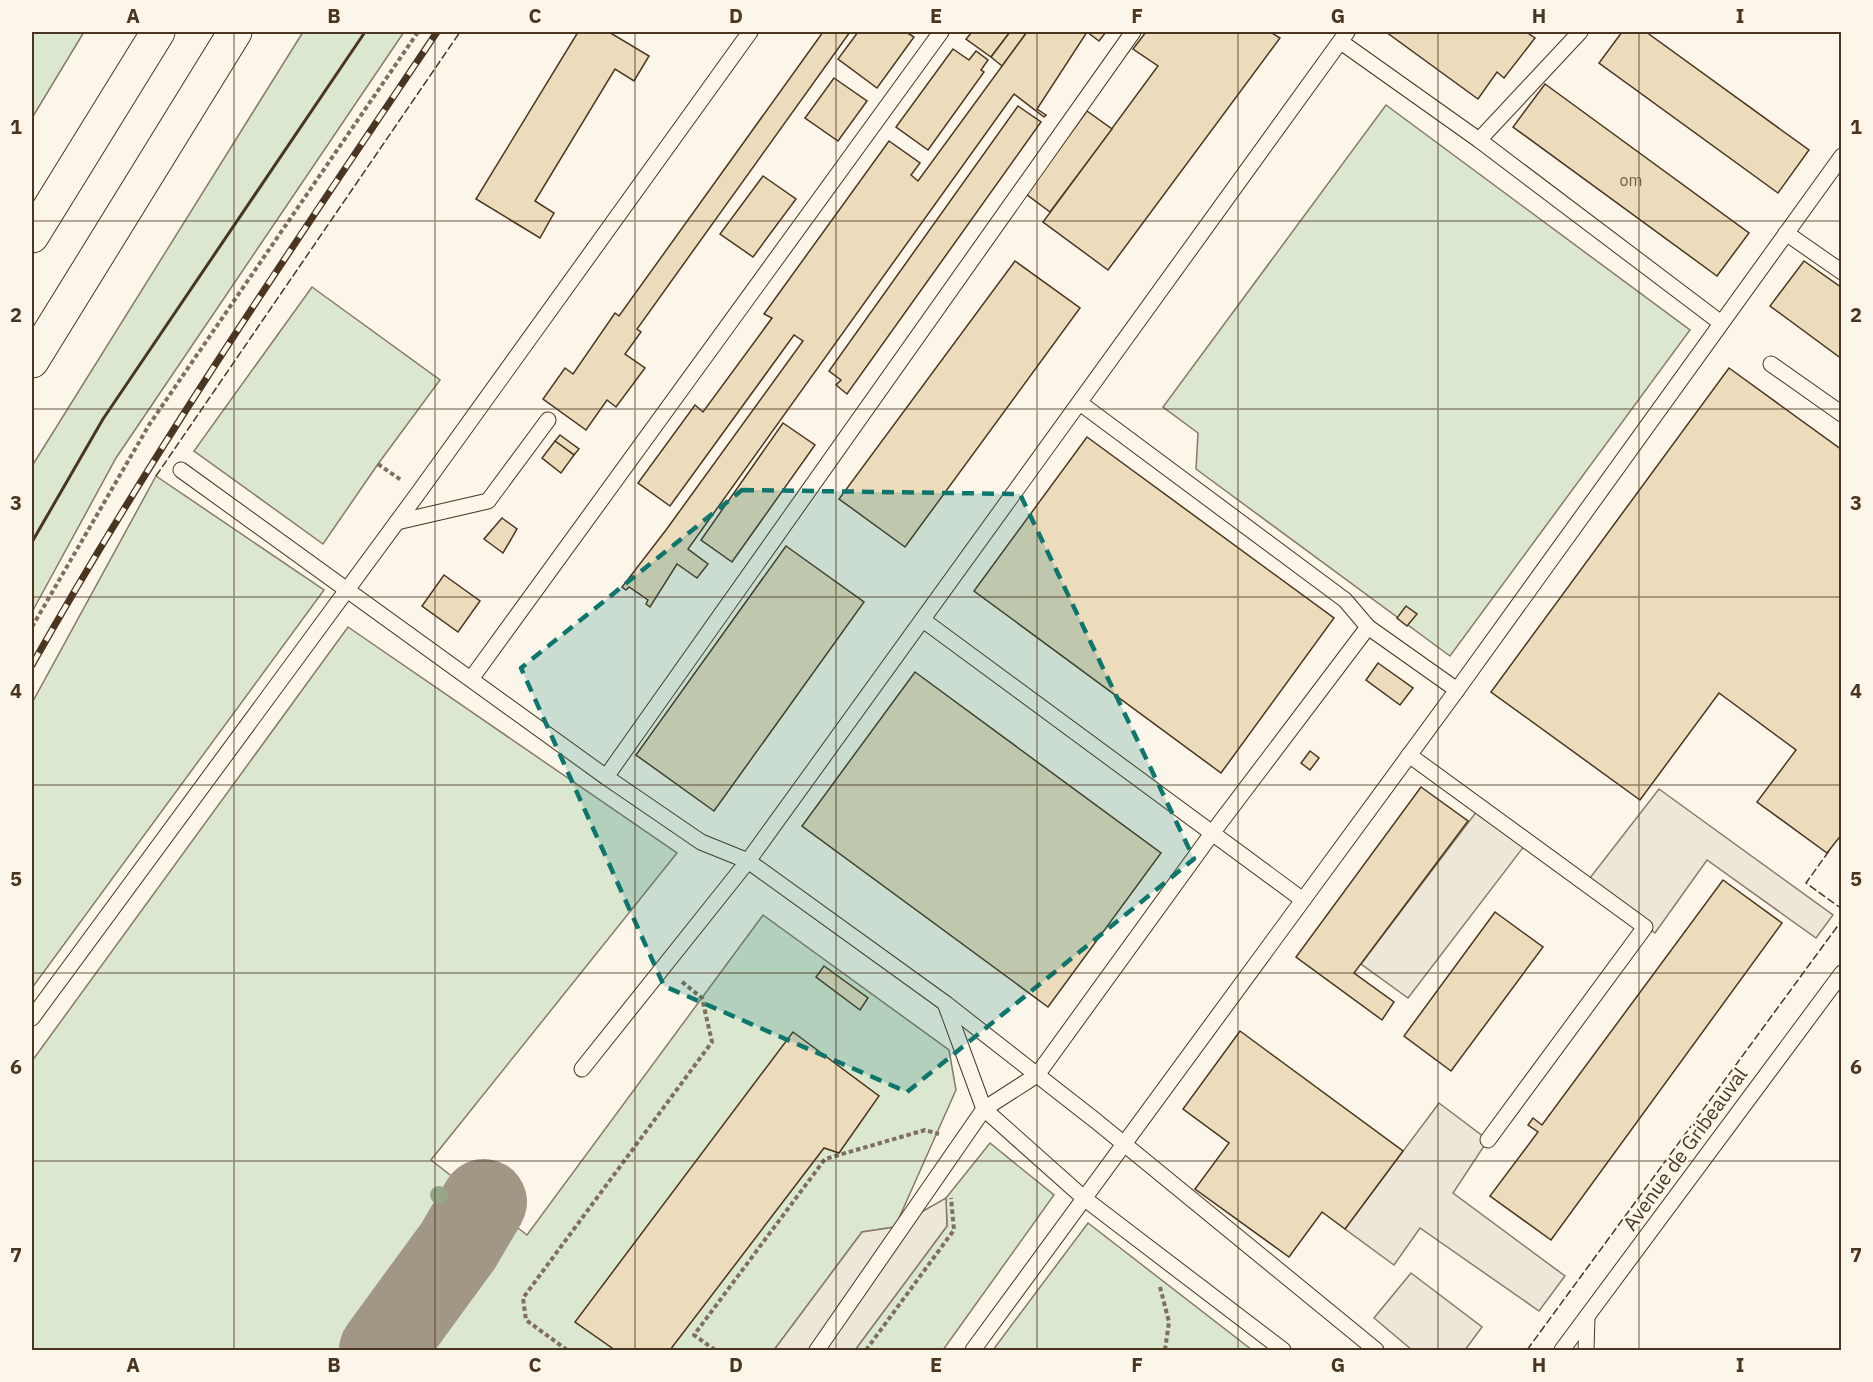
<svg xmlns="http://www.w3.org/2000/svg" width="1873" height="1382" font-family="'IBM Plex Sans',sans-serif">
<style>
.green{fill:#dce7d0;stroke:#887966;stroke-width:1.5}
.parking{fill:#ede7d9;stroke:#887966;stroke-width:1.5}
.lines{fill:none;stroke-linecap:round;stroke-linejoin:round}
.taxiway{stroke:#a29684;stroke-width:86}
.building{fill:#ecdcbc;stroke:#4a3520;stroke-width:1.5}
.lane-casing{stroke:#4a3520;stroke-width:17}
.highway-casing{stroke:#4a3520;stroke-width:35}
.path{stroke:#7f6f5c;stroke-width:4;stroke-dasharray:4.5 3;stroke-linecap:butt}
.lane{stroke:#fbf6e9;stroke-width:15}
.highway{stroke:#fbf6e9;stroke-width:33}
.rail-casing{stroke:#4a3520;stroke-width:7}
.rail{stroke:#fbf6e9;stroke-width:4.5;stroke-dasharray:14;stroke-linecap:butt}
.fence{stroke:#4a3520;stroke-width:1.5;stroke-dasharray:8 3;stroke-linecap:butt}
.wall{stroke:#4a3520;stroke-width:3}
.tree{fill:#96a887}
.marked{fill:#0f766e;fill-opacity:0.2;stroke:#0f766e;stroke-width:4.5;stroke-dasharray:12 8;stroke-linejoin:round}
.grid{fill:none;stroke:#4a3520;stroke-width:1.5;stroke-opacity:0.55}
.labels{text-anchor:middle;stroke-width:4.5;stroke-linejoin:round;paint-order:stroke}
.number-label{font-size:16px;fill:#725f47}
.street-label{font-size:20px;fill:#4a3520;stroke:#fbf6e9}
.neatline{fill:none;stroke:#4a3520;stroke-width:2}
.grid-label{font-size:20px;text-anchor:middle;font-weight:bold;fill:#4a3520}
</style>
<rect width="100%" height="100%" fill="#fbf6e9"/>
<!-- green -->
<g class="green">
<polygon points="32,32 84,32 32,118"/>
<polygon points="303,32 404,32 116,458 32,612 32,466"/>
<polygon points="1386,105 1690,330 1450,656 1196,469 1198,433 1163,407"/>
<polygon points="312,287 440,380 378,464 323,544 194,451"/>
<polygon points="156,476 324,590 32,988 32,703"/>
<polygon points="348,627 677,853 431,1160 527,1235 763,915 949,1050 956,1090 895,1227 862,1232 774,1350 32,1350 32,1061"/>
<polygon points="990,1143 1054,1195 943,1350 855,1350 947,1226 946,1198"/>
<polygon points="1088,1223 1252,1350 993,1350"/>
</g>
<!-- parking -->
<g class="parking">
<polygon points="1659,789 1833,915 1816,938 1707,860 1655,933 1586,883"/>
<polygon points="1480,807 1528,841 1408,998 1361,964"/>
<polygon points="1439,1103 1488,1140 1453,1193 1565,1276 1539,1311 1420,1228 1394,1265 1345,1229"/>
<polygon points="946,1198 947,1226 855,1350 774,1350 862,1232 895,1227"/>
<polygon points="1411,1273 1482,1327 1465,1350 1412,1350 1374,1318"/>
</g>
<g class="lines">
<!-- taxiway -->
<polyline class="taxiway" points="382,1350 458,1246 484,1202"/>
</g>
<!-- building -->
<g class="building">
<polygon points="578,32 609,32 649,56 634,81 615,69 535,201 554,213 540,238 476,199"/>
<polygon points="823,32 850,32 637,329 641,332 625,354 645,368 616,407 607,400 586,430 543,399 565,368 573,374 615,313 619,316"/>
<polygon points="858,32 906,32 914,37 877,88 838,59"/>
<polygon points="972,32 1010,32 991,57 966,39"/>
<polygon points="1010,32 1027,32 1002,66 991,57"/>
<polygon points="1027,32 1106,32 1099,41 1087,32 1037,109 1046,115 1044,117 1014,94 688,549 708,564 697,578 677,564 650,607 646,604 648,600 629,587 626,590 622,587 666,530 803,341 794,335 670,506 638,483 695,405 703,412 772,318 764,314 889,141 920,163 911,175 918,181"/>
<polygon points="1146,32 1270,32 1280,38 1108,270 1043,222 1158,66 1133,49"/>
<polygon points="1386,32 1526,32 1535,38 1504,78 1497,72 1478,99"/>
<polygon points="1622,32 1646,32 1809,150 1778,193 1599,63"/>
<polygon points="953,49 969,60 976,51 988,60 981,70 984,72 928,150 896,127"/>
<polygon points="834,78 867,101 838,141 805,118"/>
<polygon points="1545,84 1749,233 1717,276 1513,127"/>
<polygon points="1018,106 1041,122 847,394 836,385 841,380 829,371"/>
<polygon points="1087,111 1112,129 1050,212 1026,194"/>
<polygon points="763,176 796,199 753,257 720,234"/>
<polygon points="1015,261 1080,308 905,547 839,499"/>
<polygon points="1804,261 1842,288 1842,359 1770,306"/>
<polygon points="1729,368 1842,450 1842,834 1827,853 1757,802 1796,750 1719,693 1640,800 1491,692"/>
<polygon points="783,423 815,445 732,562 701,540"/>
<polygon points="560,435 579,449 574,455 555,441"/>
<polygon points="1087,437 1334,618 1221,773 974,591"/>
<polygon points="555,441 574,455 561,473 542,458"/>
<polygon points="502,518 517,529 503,553 484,539"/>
<polygon points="786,546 864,602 714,811 636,755"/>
<polygon points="444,575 480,601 458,632 422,606"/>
<polygon points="1406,606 1417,614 1407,626 1397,618"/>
<polygon points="1378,663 1413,688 1400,705 1366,680"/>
<polygon points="915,672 1161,853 1048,1007 802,826"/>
<polygon points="1310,751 1319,758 1310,770 1301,763"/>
<polygon points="1421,787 1468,821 1354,973 1394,1002 1382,1020 1296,957"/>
<polygon points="1723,880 1782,923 1551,1240 1490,1196 1538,1132 1528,1125 1533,1118 1542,1125"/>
<polygon points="1495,912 1543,947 1451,1071 1404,1036"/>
<polygon points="824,966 868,998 860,1010 816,977"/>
<polygon points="1240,1031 1403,1151 1345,1229 1322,1212 1289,1257 1195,1189 1229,1143 1183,1109"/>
<polygon points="793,1032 879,1096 839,1153 824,1148 670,1350 615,1350 575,1322"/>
</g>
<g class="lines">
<defs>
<g id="lane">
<polyline points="1341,42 1479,140 1721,323"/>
<polyline points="1479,140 1580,32"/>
<polyline points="1786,233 1842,272"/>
<polyline points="1771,364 1842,414"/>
<polyline points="1080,403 1345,600 1368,627"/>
<polyline points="181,470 606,777 701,842 748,861 945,1003 1096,1121 1376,1350"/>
<polyline points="397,522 488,501 548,420"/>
<polyline points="923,620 1303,900"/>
<polyline points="471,679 941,32"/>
<polyline points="1409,755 1645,927 1488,1140"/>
<polyline points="606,777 1133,32"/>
<polyline points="945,1003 984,1109 1085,1199 1283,1350"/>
<polyline points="32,1018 419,492 750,32"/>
<polyline points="582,1069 748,861 1347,32"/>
<polyline points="817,1350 984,1109 1037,1075 1213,832 1368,627 1457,690"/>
<polyline points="973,1350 1457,690 1842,156"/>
<polyline points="1562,1350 1842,973"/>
<polyline points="1586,1350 1587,1317"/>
</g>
<g id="highway">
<polyline points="32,236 158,32"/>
<polyline points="32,361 235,32"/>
</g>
</defs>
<!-- lane casing -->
<use href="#lane" class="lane-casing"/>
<!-- highway casing -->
<use href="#highway" class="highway-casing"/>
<!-- path -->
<g class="path">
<polyline points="378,464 401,480"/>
<polyline points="32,627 149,425 418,32"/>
<polyline points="1160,1287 1169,1322 1165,1350"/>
<polyline points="567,1350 526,1320 523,1298 712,1042 702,998 681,981"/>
<polyline points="715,1350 694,1335 825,1159 925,1130 939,1134"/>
<polyline points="866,1350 954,1230 951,1198"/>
</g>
<!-- lane -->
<use href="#lane" class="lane"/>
<!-- highway -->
<use href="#highway" class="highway"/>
<defs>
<path id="rail" d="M32,665C155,447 297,240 437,32"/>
</defs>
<!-- rail casing -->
<use href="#rail" class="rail-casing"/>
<!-- rail -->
<use href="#rail" class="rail"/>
<!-- fence -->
<g class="fence">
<polyline points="156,476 460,32"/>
<polyline points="1829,851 1806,883 1842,909"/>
<polyline points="1527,1350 1842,920"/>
</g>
<!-- wall -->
<polyline class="wall" points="32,542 103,419 365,32"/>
</g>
<!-- trees -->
<circle class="tree" cx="439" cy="1195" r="9"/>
<!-- marked area -->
<path class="marked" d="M742,490L1020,494L1194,859L907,1092L664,986L521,668Z"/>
<!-- grid -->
<path class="grid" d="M234,32V1350M435,32V1350M635,32V1350M836,32V1350M1037,32V1350M1238,32V1350M1438,32V1350M1639,32V1350M32,221H1842M32,409H1842M32,597H1842M32,785H1842M32,973H1842M32,1161H1842"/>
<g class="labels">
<!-- number labels -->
<g class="number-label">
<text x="1631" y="186">om</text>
</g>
<!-- street labels -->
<g class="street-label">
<text transform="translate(1685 1149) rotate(-54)" y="7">Avenue de Gribeauval</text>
</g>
</g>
<!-- border -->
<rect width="1873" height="1382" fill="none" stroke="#fbf6e9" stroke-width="66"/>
<rect x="33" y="33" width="1807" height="1316" class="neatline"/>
<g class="grid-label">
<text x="133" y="23">A</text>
<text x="334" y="23">B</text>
<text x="535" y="23">C</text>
<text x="736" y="23">D</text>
<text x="936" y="23">E</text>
<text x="1137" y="23">F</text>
<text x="1338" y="23">G</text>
<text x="1539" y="23">H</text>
<text x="1740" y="23">I</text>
<text x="16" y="134">1</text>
<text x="1856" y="134">1</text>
<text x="16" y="322">2</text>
<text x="1856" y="322">2</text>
<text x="16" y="510">3</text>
<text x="1856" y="510">3</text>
<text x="16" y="698">4</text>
<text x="1856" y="698">4</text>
<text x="16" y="886">5</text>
<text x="1856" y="886">5</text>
<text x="16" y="1074">6</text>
<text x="1856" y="1074">6</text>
<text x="16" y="1262">7</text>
<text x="1856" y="1262">7</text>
<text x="133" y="1372">A</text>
<text x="334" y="1372">B</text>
<text x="535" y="1372">C</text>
<text x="736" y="1372">D</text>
<text x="936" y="1372">E</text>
<text x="1137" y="1372">F</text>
<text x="1338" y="1372">G</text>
<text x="1539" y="1372">H</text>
<text x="1740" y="1372">I</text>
</g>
</svg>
